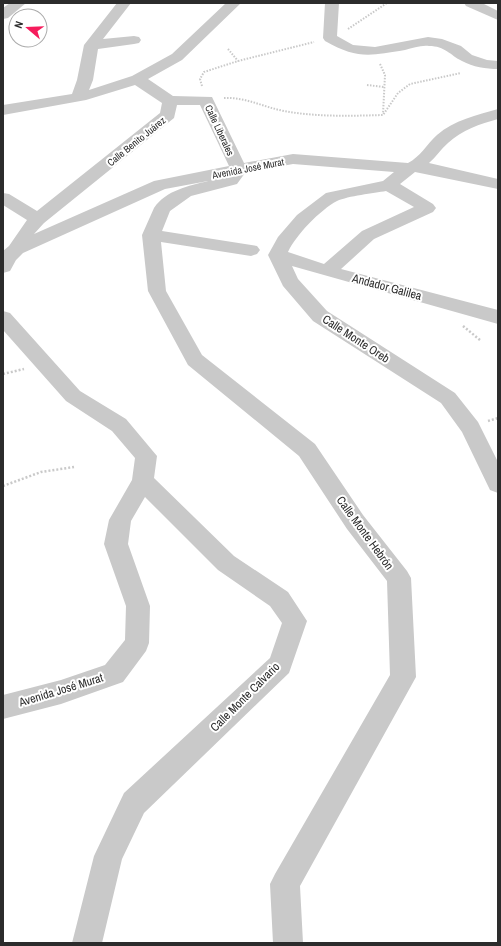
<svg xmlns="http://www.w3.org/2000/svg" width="501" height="946" font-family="'Archivo Narrow',sans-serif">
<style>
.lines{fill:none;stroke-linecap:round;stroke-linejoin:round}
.path-far1{stroke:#c9c9c9;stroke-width:2;stroke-dasharray:1.5 1.5;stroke-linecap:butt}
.path{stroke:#c9c9c9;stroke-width:2.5;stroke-dasharray:2 2;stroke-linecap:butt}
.minor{fill:#c9c9c9;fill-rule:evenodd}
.labels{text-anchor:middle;stroke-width:4;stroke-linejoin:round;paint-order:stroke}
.far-street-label{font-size:10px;fill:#2c2c2c;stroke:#fff}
.street-label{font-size:12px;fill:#2c2c2c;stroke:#fff}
</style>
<rect width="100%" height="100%" fill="#fff"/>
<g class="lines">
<!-- path-far1 -->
<g class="path-far1">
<polyline points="348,29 387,3"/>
<polyline points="228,49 238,61"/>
<polyline points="380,64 385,75 383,114"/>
<polyline points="367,85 384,87"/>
<polyline points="202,86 200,79 204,72 238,61 314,42"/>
<path d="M224,98C246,97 263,107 284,111C316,117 350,116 383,115L398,93L410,84L461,73"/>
</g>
<!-- path -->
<g class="path">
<polyline points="463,326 480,340"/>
<polyline points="3,374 24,369"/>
<polyline points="488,421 498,418"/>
<polyline points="3,486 41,472 74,467"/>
</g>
<!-- minor -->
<g class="minor">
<polygon points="10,3 26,3 8,18 3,19 3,8"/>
<path d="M117,3H131L103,39L134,36L139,37L141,40L139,43L134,44L98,49L93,80L89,90L132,76L172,54L226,3H241L182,60L148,79L173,96L212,97L244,163L293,154L408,163C420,157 427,144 437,135C454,120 477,115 498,109V119C480,124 462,130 448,143C441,149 436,157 429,163L498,179V189L415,172L400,184L433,204L436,208L433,212L374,239L341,269L498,310V324L292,266L298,279L327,311L455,393L478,422L498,462V493L490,490L462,432L441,403L313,321L283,286L268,255L278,237L297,215L326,193L383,181L394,172L293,164L245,173L237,184L191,196L170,211L162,231L257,246L260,250L257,254L251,256L161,242L166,291L202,355L315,444L363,515L407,571L411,578L416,677L300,886L303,943H273L270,884L275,874L390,675L387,581L347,529L299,456L188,365L148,291L142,235L154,208C166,190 189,186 208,181L165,189L23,253L16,260L10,271L3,273V251L9,246L27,220L3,205V193L9,194L37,211L160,113L162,103L135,85L86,100L3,115V105L72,94L77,80L84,45ZM177,105H200L229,166L154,181L34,234L44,223L174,118ZM386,191L414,207L362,231L324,264L288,252C296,235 320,210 337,201C348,196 374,193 386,191Z"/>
<path d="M325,3H339L337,36L353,45L375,47L428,37L442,39L461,46L472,55L487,60L498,61V69C486,69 473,67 462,61C450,55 445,46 429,46C421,45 413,48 405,50C369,56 357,59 325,41L323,38Z"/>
<polygon points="464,3 482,3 498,11 498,20 466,6"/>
<polygon points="3,311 10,313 80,391 126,419 157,456 154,478 234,556 288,592 307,621 289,673 144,813 122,859 102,943 72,943 94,856 124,793 270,658 282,623 270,606 218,570 145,497 131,521 128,544 150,606 149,643 146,651 123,682 61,704 3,719 3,695 61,680 105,665 125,640 126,606 104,544 109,520 132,480 135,458 112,431 66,401 3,330"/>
</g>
</g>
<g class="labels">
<!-- far-street labels -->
<g class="far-street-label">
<text transform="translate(220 130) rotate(65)" y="4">Calle Liberales</text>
<text transform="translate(136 141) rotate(-39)" y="4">Calle Benito Juárez</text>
<text transform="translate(248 168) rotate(-11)" y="4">Avenida José Murat</text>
</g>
<!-- street labels -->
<g class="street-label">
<text transform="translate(387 287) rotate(15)" y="4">Andador Galilea</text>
<text transform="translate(356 339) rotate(33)" y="4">Calle Monte Oreb</text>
<text transform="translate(365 533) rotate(54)" y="4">Calle Monte Hebrón</text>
<text transform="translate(61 690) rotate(-17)" y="4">Avenida José Murat</text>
<text transform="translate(245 697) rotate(-45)" y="4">Calle Monte Calvario</text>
</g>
</g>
<!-- border -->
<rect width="501" height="946" fill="none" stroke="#2c2c2c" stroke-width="8"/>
<!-- north arrow -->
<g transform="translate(28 28) rotate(289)"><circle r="19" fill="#ffffff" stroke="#ababab"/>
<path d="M0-3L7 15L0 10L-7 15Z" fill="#f61c5c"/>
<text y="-6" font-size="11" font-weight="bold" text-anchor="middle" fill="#2c2c2c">N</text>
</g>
</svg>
